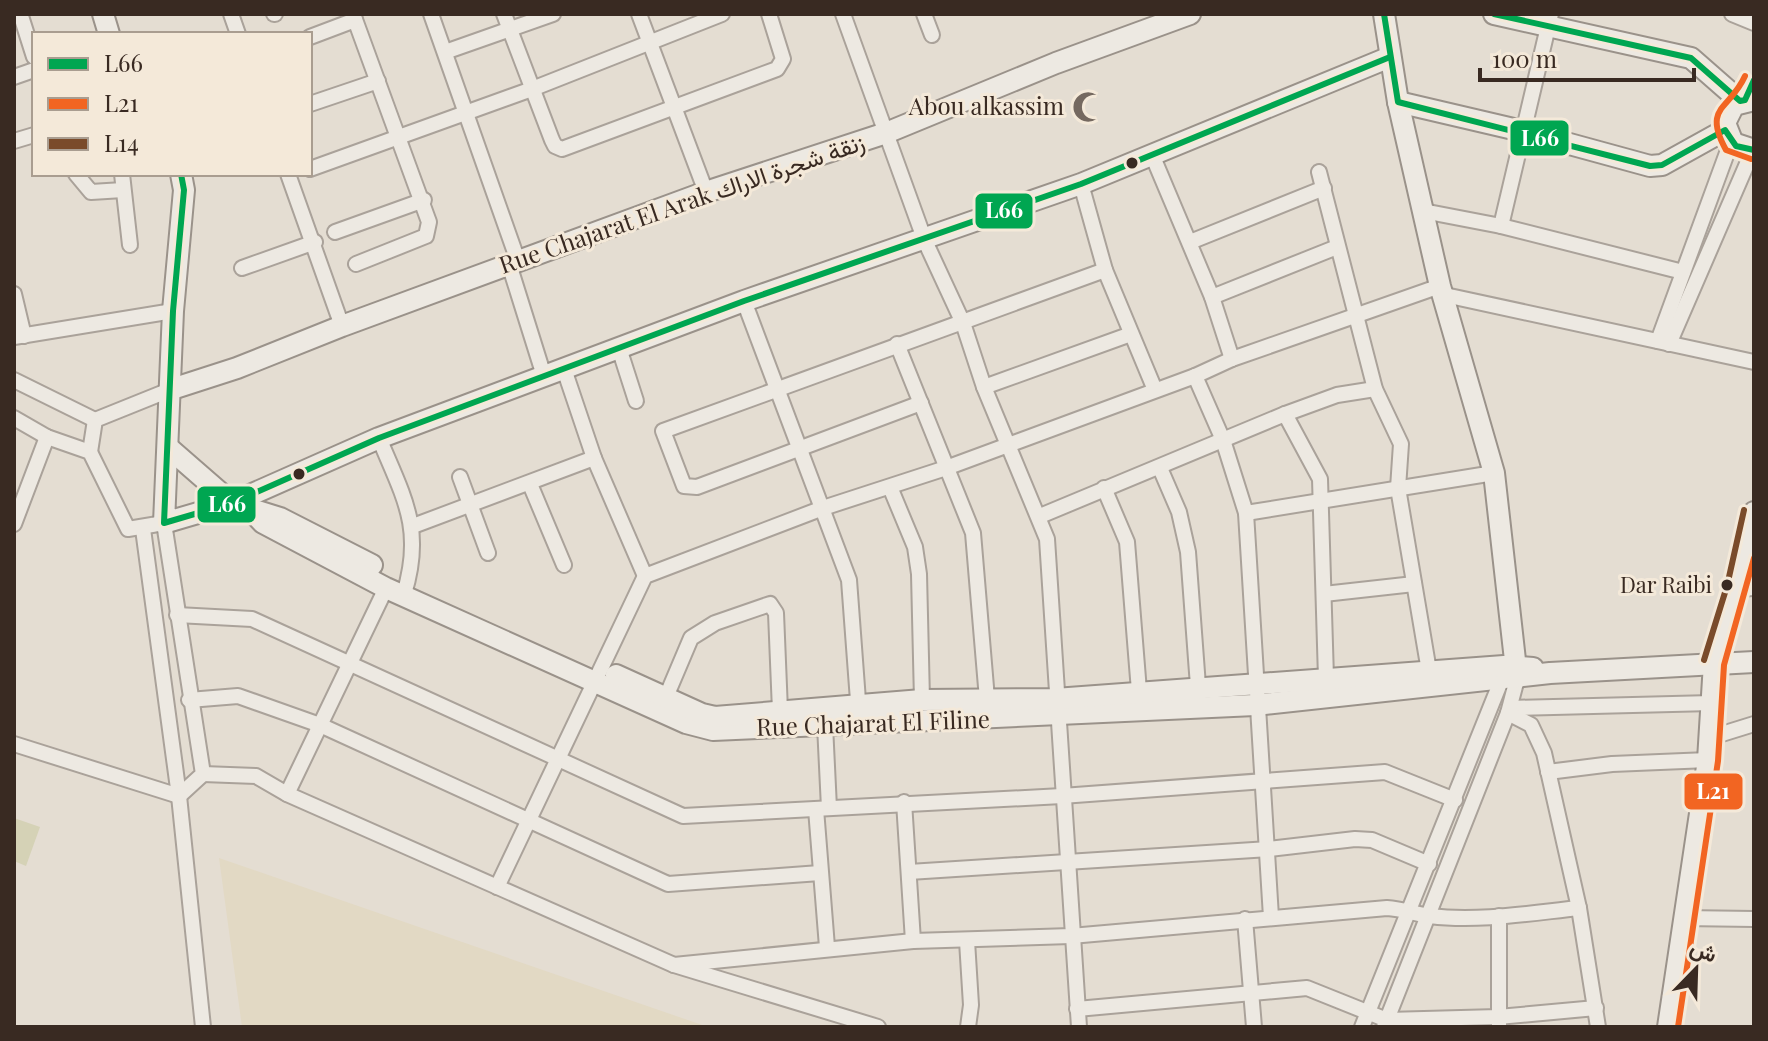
<svg xmlns="http://www.w3.org/2000/svg" width="1768" height="1041" font-family="'Playfair Display',Vazirmatn,serif">
<style>
.farmland{fill:#e2d9c4}
.green{fill:#d5d2b6}
.lines{fill:none;stroke-linecap:round;stroke-linejoin:round}
.street-casing{stroke:#aaa29a;stroke-width:18}
.secondary-casing{stroke:#9a928a;stroke-width:24}
.street{stroke:#ede9e2;stroke-width:14}
.secondary{stroke:#ede9e2;stroke-width:20}
.bus-1-casing{stroke:#f4e9d9;stroke-width:12}
.bus-2-casing{stroke:#f4e9d9;stroke-width:12}
.bus-3-casing{stroke:#f4e9d9;stroke-width:12}
.bus-1{stroke:#00a651;stroke-width:6}
.bus-2{stroke:#f26522;stroke-width:6}
.bus-3{stroke:#7a4b2a;stroke-width:6}
.bus-dot{fill:#392a22;stroke:#f4e9d9;stroke-width:3}
.labels{text-anchor:middle;stroke-width:6;stroke-linejoin:round;paint-order:stroke}
.bus-label{font-size:22px;fill:#392a22;stroke:#f4e9d9;text-anchor:end}
.poi-label{font-size:24px;fill:#392a22;stroke:#f4e9d9;text-anchor:end}
.street-label{font-size:24px;fill:#392a22;stroke:#f4e9d9}
.line-badge{stroke:#f4e9d9;stroke-width:3}
.badge-label{font-size:22px;text-anchor:middle;font-weight:bold;fill:#fff}
</style>
<rect width="100%" height="100%" fill="#e4ddd2"/>
<!-- farmland -->
<polygon class="farmland" points="219,858 708,1027 242,1027"/>
<!-- green -->
<polygon class="green" points="14,818 40,827 26,866 14,861"/>
<g class="lines">
<defs>
<g id="street">
<polyline points="231,14 238,34"/>
<polyline points="274,14 275,14"/>
<polyline points="353,14 429,222 426,236 356,264"/>
<polyline points="431,14 518,261"/>
<polyline points="504,14 552,140 555,146 562,149 777,69 783,59 769,14"/>
<polyline points="639,14 706,192"/>
<polyline points="843,14 925,241 963,323 984,387 1047,539 1079,1027"/>
<polyline points="924,14 932,35"/>
<polyline points="1732,14 1754,23"/>
<polyline points="21,16 34,57"/>
<polyline points="310,37 355,20"/>
<polyline points="445,52 553,14"/>
<polyline points="14,77 34,70"/>
<polyline points="310,104 378,81"/>
<polyline points="14,141 34,135"/>
<polyline points="1153,157 1212,297 1232,359"/>
<polyline points="310,169 532,89 722,14"/>
<polyline points="1319,172 1375,389 1401,444 1398,488 1429,671"/>
<polyline points="76,174 91,192 123,190"/>
<polyline points="122,174 130,245"/>
<polyline points="288,174 342,326"/>
<polyline points="1081,184 1105,270 1155,390"/>
<polyline points="1423,211 1501,226 1683,272"/>
<polyline points="1501,226 1551,14"/>
<polyline points="335,232 424,200"/>
<polyline points="1190,242 1324,188"/>
<polyline points="509,264 544,376"/>
<polyline points="242,268 315,242"/>
<polyline points="14,294 24,336"/>
<polyline points="1445,295 1754,362"/>
<polyline points="1212,297 1337,247"/>
<polyline points="744,301 849,580 859,714"/>
<polyline points="14,337 173,311"/>
<polyline points="1658,341 1731,142"/>
<polyline points="897,344 973,533 987,699"/>
<polyline points="1669,344 1753,150"/>
<polyline points="619,348 636,401"/>
<polyline points="564,369 594,458 645,576"/>
<polyline points="1195,376 1223,440 1246,513 1271,917"/>
<polyline points="14,380 95,420"/>
<polyline points="984,387 1131,334"/>
<polyline points="921,403 697,487 684,486 663,431 1105,270"/>
<polyline points="1285,414 1320,479 1326,678"/>
<polyline points="14,418 47,437 90,452 128,529 164,523 203,774 179,796 14,744"/>
<path d="M379,438C404,498 424,529 404,594"/>
<polyline points="90,452 95,420 172,389"/>
<polyline points="1160,468 1179,512 1188,552 1198,686"/>
<polyline points="460,477 488,553"/>
<polyline points="530,484 564,565"/>
<polyline points="890,487 915,547 919,574 922,700"/>
<polyline points="1104,488 1127,542 1139,691"/>
<polyline points="1246,513 1494,473"/>
<polyline points="1040,516 1285,414 1337,395 1375,389"/>
<polyline points="14,524 47,437"/>
<polyline points="413,526 594,458"/>
<polyline points="143,529 179,796 203,1027"/>
<polyline points="1737,589 1754,588"/>
<polyline points="1324,594 1414,584"/>
<polyline points="177,615 252,619 683,816 1062,796 1385,772 1455,800"/>
<polyline points="666,697 691,638 715,623 770,604 776,613 780,711"/>
<polyline points="189,700 238,696 320,725 668,884 820,873"/>
<polyline points="1510,708 1712,703"/>
<polyline points="1508,713 1531,725 1544,753 1579,908 1598,1027"/>
<polyline points="825,725 829,808"/>
<polyline points="1709,738 1754,724"/>
<polyline points="1548,772 1612,764 1708,760"/>
<polyline points="203,774 256,776 287,794 674,965 878,1027"/>
<polyline points="287,794 386,588"/>
<polyline points="904,802 913,941"/>
<polyline points="816,809 827,947"/>
<polyline points="909,872 1269,849 1355,839 1372,840 1429,864"/>
<polyline points="497,887 645,576 823,508 946,468 1195,376 1232,359 1440,286"/>
<polyline points="1499,916 1499,1027"/>
<polyline points="1683,918 1754,919"/>
<polyline points="1245,919 1254,1027"/>
<polyline points="967,941 971,1005 968,1027"/>
<path d="M674,965L913,941L1071,936L1387,908C1403,909 1415,914 1430,916C1478,922 1531,913 1579,908"/>
<polyline points="1077,1009 1307,988 1387,1020 1498,1017 1596,1008"/>
<polyline points="1362,1027 1501,681"/>
<polyline points="1384,1027 1508,713 1517,679"/>
</g>
<g id="secondary">
<polyline points="103,14 109,34"/>
<polyline points="1384,14 1398,102 1440,286 1494,473 1517,678"/>
<polyline points="1494,14 1691,58 1740,101"/>
<polyline points="1754,100 1734,105 1725,123 1733,143 1754,150"/>
<polyline points="1398,102 1522,131 1650,166 1662,165 1725,130"/>
<polyline points="181,174 184,190 173,311 164,523 232,503 379,438 744,301 1081,184 1390,57"/>
<polyline points="172,389 237,368 342,326 706,192 886,133 1056,63 1190,14"/>
<polyline points="170,449 232,503 280,518 372,565"/>
<polyline points="248,507 263,523 386,588 686,723 713,730 1255,705 1550,673 1754,662"/>
<polyline points="616,675 702,714 715,717 922,700 1055,699 1504,666 1533,668"/>
<polyline points="1668,1027 1708,760 1714,663 1737,589 1754,512"/>
</g>
</defs>
<!-- street casing -->
<use href="#street" class="street-casing"/>
<!-- secondary casing -->
<use href="#secondary" class="secondary-casing"/>
<!-- street -->
<use href="#street" class="street"/>
<!-- secondary -->
<use href="#secondary" class="secondary"/>
<defs>
<g id="bus-1">
<polyline points="1384,14 1398,102 1650,166 1662,165 1725,130 1736,146 1754,150"/>
<polyline points="1494,14 1691,58 1740,101 1745,100 1754,80"/>
<polyline points="181,174 184,190 173,311 164,523 232,503 379,438 744,301 1081,184 1390,57"/>
</g>
<g id="bus-2">
<path d="M1745,76C1730,110 1702,106 1726,150L1751,159"/>
<polyline points="1678,1027 1718,761 1724,665 1754,558"/>
</g>
<polyline id="bus-3" points="1704,660 1727,586 1744,510"/>
</defs>
<!-- bus-1 casing -->
<use href="#bus-1" class="bus-1-casing"/>
<!-- bus-2 casing -->
<use href="#bus-2" class="bus-2-casing"/>
<!-- bus-3 casing -->
<use href="#bus-3" class="bus-3-casing"/>
<!-- bus-1 -->
<use href="#bus-1" class="bus-1"/>
<!-- bus-2 -->
<use href="#bus-2" class="bus-2"/>
<!-- bus-3 -->
<use href="#bus-3" class="bus-3"/>
</g>
<!-- icons -->
<defs>
<symbol id="mosque-bare" viewBox="-9 -9 18 18"><path d="M3.5-4.9A6 6 0 1 0 3.5 4.9A5 5 0 1 1 3.5-4.9Z" fill="#756960" stroke="#f4e9d9" stroke-width="2.5" paint-order="stroke"/></symbol>
</defs>
<g fill-rule="evenodd">
<use href="#mosque-bare" x="1066" y="85" width="44" height="44"/>
</g>
<!-- markers -->
<g class="bus-dot">
<circle cx="1132" cy="163" r="7"/>
<circle cx="299" cy="474" r="7"/>
<circle cx="1727" cy="585" r="7"/>
</g>
<g class="labels">
<!-- bus labels -->
<g class="bus-label">
<text x="1712" y="593">Dar Raibi</text>
</g>
<!-- poi labels -->
<g class="poi-label">
<text x="1064" y="115">Abou alkassim</text>
</g>
<!-- street labels -->
<g class="street-label">
<text transform="translate(682 204) rotate(-19)" y="8">Rue Chajarat El Arak زنقة شجرة الاراك</text>
<text transform="translate(873 724) rotate(-2)" y="8">Rue Chajarat El Filine</text>
</g>
</g>
<g class="line-badge">
<rect x="1509" y="119" width="61" height="38" rx="8" fill="#00a651"/>
<rect x="974" y="192" width="60" height="38" rx="8" fill="#00a651"/>
<rect x="196" y="485" width="61" height="39" rx="8" fill="#00a651"/>
<rect x="1683" y="772" width="61" height="39" rx="8" fill="#f26522"/>
</g>
<g class="badge-label">
<text x="1540" y="146">L66</text>
<text x="1004" y="218">L66</text>
<text x="227" y="512">L66</text>
<text x="1713" y="799">L21</text>
</g>
<!-- border -->
<rect width="1768" height="1041" fill="none" stroke="#392a22" stroke-width="32"/>
<!-- legend -->
<rect x="32" y="32" width="280" height="144" fill="#f4e9d9" stroke="#a99d90" stroke-width="2"/>
<rect x="48" y="58" width="40" height="12" fill="#00a651" stroke="#a99d90" stroke-width="2"/>
<text x="104" y="72" font-size="24" fill="#392a22">L66</text>
<rect x="48" y="98" width="40" height="12" fill="#f26522" stroke="#a99d90" stroke-width="2"/>
<text x="104" y="112" font-size="24" fill="#392a22">L21</text>
<rect x="48" y="138" width="40" height="12" fill="#7a4b2a" stroke="#a99d90" stroke-width="2"/>
<text x="104" y="152" font-size="24" fill="#392a22">L14</text>
<!-- north arrow -->
<g transform="translate(1696 969) rotate(23)" stroke="#f4e9d9" stroke-width="6" paint-order="stroke">
<path d="M0-6L14 30L0 20L-14 30Z" fill="#392a22"/>
<text y="-12" font-size="22" font-weight="bold" text-anchor="middle" fill="#392a22">ش</text>
</g>
<!-- scale -->
<path d="M1480 68v12h214v-12" fill="none" stroke="#392a22" stroke-width="4"/>
<text x="1492" y="68" font-size="24" fill="#392a22" stroke="#f4e9d9" stroke-width="6" paint-order="stroke">100 m</text>
</svg>
